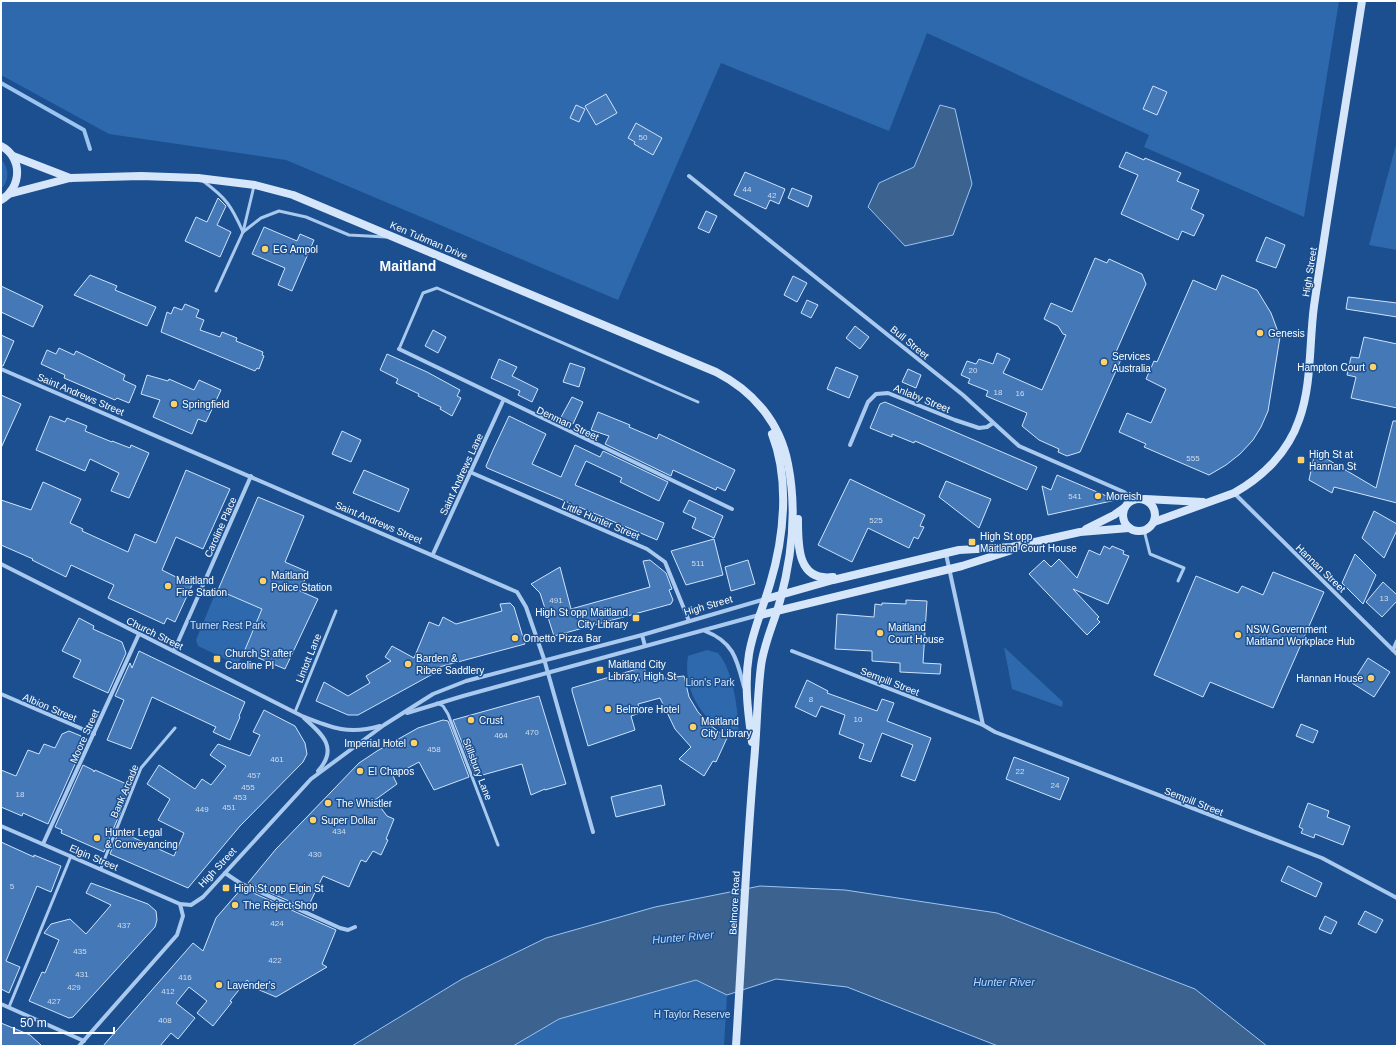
<svg xmlns="http://www.w3.org/2000/svg" width="1398" height="1047" font-family="Helvetica,sans-serif">
<style>
.green{fill:#2e69ad}
.water{fill:#3c6290;stroke:#9cc4f0}
.lines{fill:none;stroke-linecap:round;stroke-linejoin:round}
.stream{stroke:#9cc4f0;stroke-width:4}
.building{fill:#4478b7;stroke:#cfe3fa}
.lane{stroke:#a9c9ee;stroke-width:3}
.street{stroke:#a9c9ee;stroke-width:4}
.secondary{stroke:#d6e6fa;stroke-width:8}
.poi-dot{fill:#ffd166;stroke:#1b4f8f;stroke-width:1.5}
.labels{text-anchor:middle;stroke-width:3;stroke-linejoin:round;paint-order:stroke}
.number-label{font-size:8px;fill:#d0dded}
.street-label{font-size:10px;fill:#fff;stroke:#1b4f8f}
.poi-label{font-size:10px;fill:#fff;stroke:#1b4f8f;text-anchor:start}
.park-label{font-size:10px;fill:#cfe3fa;stroke:#1b4f8f}
.water-label{font-size:11px;font-style:italic;fill:#b5d3f5;stroke:#1b4f8f}
.district-label{font-size:14px;font-weight:bold;fill:#fff;stroke:#1b4f8f}
</style>
<rect width="100%" height="100%" fill="#1b4f8f"/>
<!-- green -->
<g class="green">
<polygon points="1,1 1339,1 1304,217 1144,147 1149,135 927,33 889,131 721,63 618,300 286,160 109,134 1,75"/>
<polygon points="1397,141 1397,250 1369,245"/>
<path d="M1,159C9,168 10,180 1,189Z"/>
<polygon points="217,589 262,609 238,665 198,646 196,640"/>
<polygon points="1004,647 1063,702 1062,707 1012,689"/>
<path d="M707,650L718,653C734,671 738,712 739,736C704,727 682,691 688,656Z"/>
<polygon points="696,980 727,995 724,1046 513,1046 559,1019"/>
</g>
<!-- water -->
<g class="water">
<polygon points="940,105 955,109 972,184 953,235 905,246 868,207 879,183 914,167"/>
<polygon points="760,886 845,890 997,913 1195,989 1267,1046 998,1046 847,987 776,979 727,995 696,980 559,1019 513,1046 352,1046 462,979 546,938 655,907"/>
</g>
<g class="lines">
<!-- stream -->
<polyline class="stream" points="1,83 84,130 90,149"/>
</g>
<!-- building -->
<g class="building">
<polygon points="1153,86 1167,92 1157,115 1143,109"/>
<polygon points="606,94 617,113 596,125 585,106"/>
<polygon points="576,105 585,109 579,122 570,118"/>
<polygon points="636,123 662,138 653,155 634,144 635,142 628,138"/>
<polygon points="1126,152 1144,160 1145,158 1181,173 1177,181 1199,190 1191,209 1204,215 1194,236 1182,231 1178,240 1121,214 1138,175 1119,167"/>
<polygon points="745,172 785,189 779,204 770,200 766,209 734,195"/>
<polygon points="792,188 812,196 808,207 788,198"/>
<polygon points="218,198 226,206 217,225 231,232 220,257 185,241 196,217 207,222"/>
<polygon points="706,211 717,216 709,233 698,228"/>
<polygon points="264,227 297,241 300,234 314,240 292,291 278,285 285,268 252,254"/>
<polygon points="1266,237 1285,245 1276,268 1256,261"/>
<polygon points="1095,258 1107,263 1109,259 1142,274 1146,284 1116,352 1123,355 1080,452 1067,456 1058,452 1059,449 1039,440 1022,426 1027,413 986,396 988,391 968,383 970,379 961,375 967,361 976,364 979,359 993,364 997,353 1010,359 1003,373 1042,390 1066,335 1063,334 1058,326 1044,319 1051,303 1072,312"/>
<polygon points="90,275 117,286 115,290 156,307 147,326 74,295"/>
<polygon points="1222,275 1257,290 1271,313 1280,337 1268,411 1261,427 1253,440 1240,454 1226,465 1209,475 1144,447 1146,444 1119,432 1127,413 1151,423 1166,389 1146,379 1154,361 1157,362 1193,280 1216,290"/>
<polygon points="793,276 807,283 797,302 784,295"/>
<polygon points="1,286 43,306 33,327 1,312"/>
<polygon points="1348,297 1397,303 1397,317 1346,309"/>
<polygon points="807,300 818,305 811,318 801,313"/>
<polygon points="185,304 199,310 196,317 204,320 200,330 220,337 222,332 237,338 236,341 263,352 262,355 264,356 259,369 257,368 255,371 161,332 167,312 171,314 174,307 182,310"/>
<polygon points="855,326 869,337 860,349 846,338"/>
<polygon points="433,330 446,337 438,353 425,346"/>
<polygon points="1,335 14,341 3,366 1,366"/>
<polygon points="1364,337 1397,344 1397,408 1351,398 1356,377 1347,375 1351,357 1359,358"/>
<polygon points="59,348 74,355 76,351 125,375 123,380 136,386 129,403 117,398 115,400 85,387 64,378 65,375 41,364 47,350 56,354"/>
<polygon points="387,354 427,372 460,390 457,396 461,398 452,416 440,409 441,407 418,396 419,394 396,383 398,379 380,370"/>
<polygon points="499,359 517,367 512,376 538,389 532,402 518,395 520,391 491,378"/>
<polygon points="570,363 585,368 579,387 563,382"/>
<polygon points="836,367 858,376 849,398 827,389"/>
<polygon points="908,369 921,375 916,388 902,382"/>
<polygon points="147,375 168,381 169,379 194,390 199,380 221,390 206,422 198,419 192,434 153,417 160,400 141,394"/>
<polygon points="1,395 21,404 1,448"/>
<polygon points="572,397 583,402 573,424 560,419"/>
<polygon points="885,402 1037,467 1027,490 915,441 914,443 892,434 892,437 870,428 880,404"/>
<polygon points="598,412 630,425 629,427 657,439 659,434 735,470 725,491 717,487 716,490 673,470 671,476 605,444 609,436 591,430"/>
<polygon points="50,416 65,422 67,418 87,426 85,431 112,442 112,441 130,448 131,445 149,453 129,498 111,491 119,473 90,459 85,471 36,450"/>
<polygon points="509,416 546,434 532,464 561,477 575,445 600,457 603,451 668,482 659,501 620,482 622,478 586,461 575,485 664,523 657,540 487,468 486,466 493,450"/>
<polygon points="1393,421 1397,421 1397,503 1334,487 1332,493 1309,480 1315,452 1376,488"/>
<polygon points="342,431 361,440 351,462 332,454"/>
<polygon points="186,470 230,489 203,549 176,537 162,570 192,585 175,622 167,618 164,624 108,598 114,585 71,565 66,577 32,560 33,559 1,545 1,500 31,510 43,482 81,499 70,523 83,529 82,531 128,552 135,534 156,543"/>
<polygon points="364,470 409,489 399,512 353,493"/>
<polygon points="1057,475 1116,500 1048,515 1042,486 1051,490"/>
<polygon points="850,479 925,515 920,526 924,527 918,539 914,537 909,548 868,528 852,562 818,545"/>
<polygon points="946,481 991,499 979,528 939,497"/>
<polygon points="258,497 304,516 285,562 308,572 300,591 318,599 285,669 244,652 262,609 218,590"/>
<polygon points="689,500 723,516 714,538 692,528 696,518 683,512"/>
<polygon points="1374,511 1397,524 1397,530 1384,558 1362,538"/>
<polygon points="714,539 723,575 686,585 671,551"/>
<polygon points="1104,546 1110,549 1112,546 1124,551 1123,554 1129,556 1108,604 1073,589 1099,617 1097,619 1100,622 1087,635 1029,574 1044,560 1051,567 1059,559 1077,578 1089,550 1100,555"/>
<polygon points="1355,554 1376,575 1363,604 1342,583"/>
<polygon points="650,560 666,573 672,589 669,590 673,600 671,604 554,636 540,593 531,584 560,567 571,609 650,587 643,561"/>
<polygon points="748,560 755,584 731,591 725,567"/>
<polygon points="1273,572 1324,592 1273,708 1210,682 1203,697 1154,675 1196,576 1238,593 1242,586 1263,595"/>
<polygon points="1383,582 1397,595 1397,601 1382,617 1366,602"/>
<polygon points="906,600 927,601 923,663 941,664 940,674 900,672 900,663 872,661 872,651 835,649 837,614 874,617 875,604 882,605 882,603 906,604"/>
<polygon points="510,603 514,607 525,644 439,667 440,670 358,715 348,715 316,701 324,682 348,696 370,683 366,676 391,661 385,657 392,646 414,658 429,622 439,626 443,617 456,624 502,611 500,604"/>
<polygon points="79,618 94,626 93,629 122,642 126,653 108,693 73,677 81,660 62,651"/>
<polygon points="139,651 245,702 239,716 240,717 230,740 213,732 216,727 152,697 131,749 107,740 124,700 115,696 130,663 132,668"/>
<polygon points="1368,658 1390,672 1374,697 1352,683"/>
<polygon points="644,667 648,680 684,676 689,697 698,712 710,725 727,738 716,762 713,761 704,776 679,759 691,747 675,729 660,698 638,704 640,713 631,716 635,730 588,746 572,691 572,688"/>
<polygon points="807,680 828,691 827,693 877,711 882,699 894,703 887,721 931,738 915,781 901,776 913,745 882,733 871,762 859,758 864,744 839,734 845,715 821,706 816,717 795,707"/>
<polygon points="539,696 566,784 545,790 545,789 531,795 522,764 479,776 478,774 475,775 453,720"/>
<polygon points="264,710 295,726 305,743 307,754 303,762 240,826 188,888 110,854 119,831 174,856 184,833 158,820 170,799 147,784 159,765 195,789 202,779 211,785 226,766 210,755 218,744 250,756 260,735 253,732"/>
<polygon points="443,720 448,721 469,777 434,790 419,762 393,776 397,784 375,800 387,816 394,819 386,839 388,840 381,855 373,851 366,862 361,860 349,887 323,876 307,909 248,883 276,849 359,763 377,751 418,728"/>
<polygon points="1301,724 1318,731 1313,743 1296,736"/>
<polygon points="69,731 81,736 84,744 48,824 23,813 22,816 1,807 1,770 16,776 28,750 39,754 44,744 55,748 62,734"/>
<polygon points="1014,757 1069,778 1060,800 1006,779"/>
<polygon points="83,765 93,770 94,772 95,770 131,786 104,852 61,833 62,830 55,827"/>
<polygon points="661,785 665,805 616,817 611,797"/>
<polygon points="1308,803 1329,811 1327,817 1350,826 1343,845 1315,834 1314,838 1301,833 1303,829 1299,827"/>
<polygon points="1,842 34,857 34,855 61,866 51,892 37,886 6,961 20,967 9,993 1,989"/>
<polygon points="1288,866 1322,883 1316,897 1281,881"/>
<polygon points="91,883 148,904 156,911 157,920 155,927 73,1017 69,1018 29,1001 42,972 45,973 59,940 44,933 51,924 70,919 86,934 111,905 86,893"/>
<polygon points="242,888 336,930 322,964 327,967 276,997 257,989 247,980 230,1001 232,1002 213,1026 197,1013 207,1001 189,987 176,1003 195,1018 178,1039 171,1033 160,1046 103,1046 193,943 203,951 216,918"/>
<polygon points="1365,911 1383,920 1376,933 1358,924"/>
<polygon points="1325,916 1337,922 1331,934 1319,929"/>
<polygon points="1,1023 30,1035 42,1046 1,1046"/>
</g>
<g class="lines">
<!-- lane -->
<g class="lane">
<path d="M203,181C226,198 231,205 243,232"/>
<polyline points="243,232 261,218 279,211 306,217 349,235 386,237"/>
<polyline points="216,291 243,232 254,186"/>
<polyline points="399,349 423,293 437,288 698,402"/>
<polyline points="1144,530 1150,554 1184,568 1178,581"/>
<polyline points="437,703 443,706 448,714 498,845"/>
<polyline points="295,712 336,611"/>
<polyline points="101,868 141,768 175,728"/>
<polyline points="9,1007 71,856"/>
</g>
<!-- street -->
<g class="street">
<polyline points="689,176 963,395 1019,446 1124,492 1133,499"/>
<polyline points="399,349 732,509"/>
<polyline points="1,369 517,592 526,607 544,659 593,832"/>
<polyline points="850,445 868,402 876,394 888,393 955,420 979,428 987,427 993,423"/>
<polyline points="470,472 647,549 665,562 689,621"/>
<polyline points="1234,493 1397,654"/>
<polyline points="433,554 503,401"/>
<polyline points="946,554 983,725"/>
<path d="M1,564L302,716C332,728 349,735 380,726"/>
<path d="M705,631C734,642 737,660 744,687"/>
<polyline points="642,635 645,646"/>
<polyline points="1393,650 1397,641"/>
<polyline points="174,651 251,476"/>
<polyline points="792,651 983,725 995,732 1322,858 1397,898"/>
<polyline points="1,694 94,734"/>
<polyline points="407,713 463,696 759,615"/>
<path d="M304,718C322,734 339,748 318,771"/>
<polyline points="1,826 180,904 191,905 203,897 311,779 384,725 433,694 466,681 642,635 765,599"/>
<polyline points="43,844 139,634"/>
<polyline points="225,873 240,883 340,928 348,930 355,927"/>
<polyline points="1,1004 84,1041"/>
<polyline points="79,1046 177,935 183,916 180,904"/>
</g>
<!-- secondary -->
<g class="secondary">
<path d="M1,146C23,157 22,188 1,200"/>
<polyline points="13,156 70,178"/>
<path d="M9,194L70,178L141,176L198,178L255,185L293,195L716,372C753,391 780,422 788,464C797,509 792,557 780,601C774,623 764,643 761,666C757,698 757,730 754,762C746,856 742,951 736,1046"/>
<circle cx="1139" cy="515" r="16"/>
<polyline points="1145,499 1203,502"/>
<path d="M798,519C798,545 797,582 833,577"/>
<path d="M1154,522L1234,493C1263,477 1288,452 1299,420C1312,385 1309,343 1314,306C1329,204 1346,103 1362,1"/>
<polyline points="1086,529 1114,515 1124,508"/>
<polyline points="766,599 833,580 959,550 1012,547 1080,532 1129,528"/>
<polyline points="760,615 962,566 1009,551"/>
<path d="M752,742C748,713 744,684 749,654C753,630 763,608 770,584C784,538 790,480 772,434"/>
</g>
</g>
<!-- markers -->
<g class="poi-dot">
<circle cx="265" cy="249" r="4"/>
<circle cx="1260" cy="333" r="4"/>
<circle cx="1104" cy="362" r="4"/>
<circle cx="1373" cy="367" r="4"/>
<circle cx="174" cy="404" r="4"/>
<rect x="1297" y="456" width="8" height="8" rx="2"/>
<circle cx="1098" cy="496" r="4"/>
<rect x="968" y="538" width="8" height="8" rx="2"/>
<circle cx="263" cy="581" r="4"/>
<circle cx="168" cy="586" r="4"/>
<rect x="632" y="614" width="8" height="8" rx="2"/>
<circle cx="880" cy="633" r="4"/>
<circle cx="1238" cy="635" r="4"/>
<circle cx="515" cy="638" r="4"/>
<rect x="213" y="655" width="8" height="8" rx="2"/>
<circle cx="408" cy="664" r="4"/>
<rect x="596" y="666" width="8" height="8" rx="2"/>
<circle cx="1371" cy="678" r="4"/>
<circle cx="608" cy="709" r="4"/>
<circle cx="471" cy="720" r="4"/>
<circle cx="693" cy="727" r="4"/>
<circle cx="414" cy="743" r="4"/>
<circle cx="360" cy="771" r="4"/>
<circle cx="328" cy="803" r="4"/>
<circle cx="313" cy="820" r="4"/>
<circle cx="97" cy="838" r="4"/>
<rect x="222" y="884" width="8" height="8" rx="2"/>
<circle cx="235" cy="905" r="4"/>
<circle cx="219" cy="985" r="4"/>
</g>
<g class="labels">
<!-- number labels -->
<g class="number-label">
<text x="643" y="140">50</text>
<text x="747" y="192">44</text>
<text x="772" y="198">42</text>
<text x="973" y="373">20</text>
<text x="998" y="395">18</text>
<text x="1020" y="396">16</text>
<text x="1193" y="461">555</text>
<text x="1075" y="499">541</text>
<text x="876" y="523">525</text>
<text x="698" y="566">511</text>
<text x="1384" y="601">13</text>
<text x="556" y="603">491</text>
<text x="811" y="702">8</text>
<text x="858" y="722">10</text>
<text x="532" y="735">470</text>
<text x="501" y="738">464</text>
<text x="434" y="752">458</text>
<text x="277" y="762">461</text>
<text x="1020" y="774">22</text>
<text x="254" y="778">457</text>
<text x="1055" y="788">24</text>
<text x="248" y="790">455</text>
<text x="20" y="797">18</text>
<text x="240" y="800">453</text>
<text x="229" y="810">451</text>
<text x="202" y="812">449</text>
<text x="339" y="834">434</text>
<text x="315" y="857">430</text>
<text x="12" y="889">5</text>
<text x="277" y="926">424</text>
<text x="124" y="928">437</text>
<text x="80" y="954">435</text>
<text x="275" y="963">422</text>
<text x="82" y="977">431</text>
<text x="185" y="980">416</text>
<text x="74" y="990">429</text>
<text x="168" y="994">412</text>
<text x="54" y="1004">427</text>
<text x="165" y="1023">408</text>
</g>
<!-- street labels -->
<g class="street-label">
<text transform="translate(429 240) rotate(23)" y="4">Ken Tubman Drive</text>
<text transform="translate(1309 272) rotate(-81)" y="4">High Street</text>
<text transform="translate(910 342) rotate(39)" y="4">Bull Street</text>
<text transform="translate(81 394) rotate(23)" y="4">Saint Andrews Street</text>
<text transform="translate(922 398) rotate(22)" y="4">Anlaby Street</text>
<text transform="translate(568 423) rotate(25)" y="4">Denman Street</text>
<text transform="translate(461 474) rotate(-65)" y="4">Saint Andrews Lane</text>
<text transform="translate(601 520) rotate(23)" y="4">Little Hunter Street</text>
<text transform="translate(379 522) rotate(23)" y="4">Saint Andrews Street</text>
<text transform="translate(220 527) rotate(-66)" y="4">Caroline Place</text>
<text transform="translate(1321 568) rotate(44)" y="4">Hannan Street</text>
<text transform="translate(708 605) rotate(-16)" y="4">High Street</text>
<text transform="translate(155 633) rotate(26)" y="4">Church Street</text>
<text transform="translate(308 658) rotate(-68)" y="4">Lintott Lane</text>
<text transform="translate(890 681) rotate(21)" y="4">Sempill Street</text>
<text transform="translate(50 707) rotate(23)" y="4">Albion Street</text>
<text transform="translate(84 736) rotate(-66)" y="4">Moore Street</text>
<text transform="translate(478 769) rotate(69)" y="4">Stillsbury Lane</text>
<text transform="translate(124 791) rotate(-67)" y="4">Bank Arcade</text>
<text transform="translate(1194 801) rotate(21)" y="4">Sempill Street</text>
<text transform="translate(94 857) rotate(23)" y="4">Elgin Street</text>
<text transform="translate(217 867) rotate(-47)" y="4">High Street</text>
<text transform="translate(734 903) rotate(-87)" y="4">Belmore Road</text>
</g>
<!-- poi labels -->
<g class="poi-label">
<text x="273" y="253">EG Ampol</text>
<text x="1268" y="337">Genesis</text>
<text x="1112" y="360">Services<tspan x="1112" dy="12">Australia</tspan></text>
<text x="1365" y="371" text-anchor="end">Hampton Court</text>
<text x="182" y="408">Springfield</text>
<text x="1309" y="458">High St at<tspan x="1309" dy="12">Hannan St</tspan></text>
<text x="1106" y="500">Moreish</text>
<text x="980" y="540">High St opp<tspan x="980" dy="12">Maitland Court House</tspan></text>
<text x="271" y="579">Maitland<tspan x="271" dy="12">Police Station</tspan></text>
<text x="176" y="584">Maitland<tspan x="176" dy="12">Fire Station</tspan></text>
<text x="628" y="616" text-anchor="end">High St opp Maitland<tspan x="628" dy="12">City Library</tspan></text>
<text x="888" y="631">Maitland<tspan x="888" dy="12">Court House</tspan></text>
<text x="1246" y="633">NSW Government<tspan x="1246" dy="12">Maitland Workplace Hub</tspan></text>
<text x="523" y="642">Ometto Pizza Bar</text>
<text x="225" y="657">Church St after<tspan x="225" dy="12">Caroline Pl</tspan></text>
<text x="416" y="662">Barden &amp;<tspan x="416" dy="12">Ribee Saddlery</tspan></text>
<text x="608" y="668">Maitland City<tspan x="608" dy="12">Library, High St</tspan></text>
<text x="1363" y="682" text-anchor="end">Hannan House</text>
<text x="616" y="713">Belmore Hotel</text>
<text x="479" y="724">Crust</text>
<text x="701" y="725">Maitland<tspan x="701" dy="12">City Library</tspan></text>
<text x="406" y="747" text-anchor="end">Imperial Hotel</text>
<text x="368" y="775">El Chapos</text>
<text x="336" y="807">The Whistler</text>
<text x="321" y="824">Super Dollar</text>
<text x="105" y="836">Hunter Legal<tspan x="105" dy="12">&amp; Conveyancing</tspan></text>
<text x="234" y="892">High St opp Elgin St</text>
<text x="243" y="909">The Reject Shop</text>
<text x="227" y="989">Lavender's</text>
</g>
<!-- park labels -->
<g class="park-label">
<text x="228" y="629">Turner Rest Park</text>
<text x="710" y="686">Lion's Park</text>
<text x="692" y="1018">H Taylor Reserve</text>
</g>
<!-- water labels -->
<g class="water-label">
<text transform="translate(683 937) rotate(-5)" y="4">Hunter River</text>
<text x="1004" y="986">Hunter River</text>
</g>
<!-- district labels -->
<g class="district-label">
<text x="408" y="271">Maitland</text>
</g>
</g>
<!-- border -->
<rect width="1398" height="1047" fill="none" stroke="#ffffff" stroke-width="4"/>
<!-- scale -->
<path d="M14 1027v6h100v-6" fill="none" stroke="#ffffff" stroke-width="2"/>
<text x="20" y="1027" font-size="12" fill="#ffffff" stroke="#1b4f8f" stroke-width="3" paint-order="stroke">50 m</text>
</svg>
